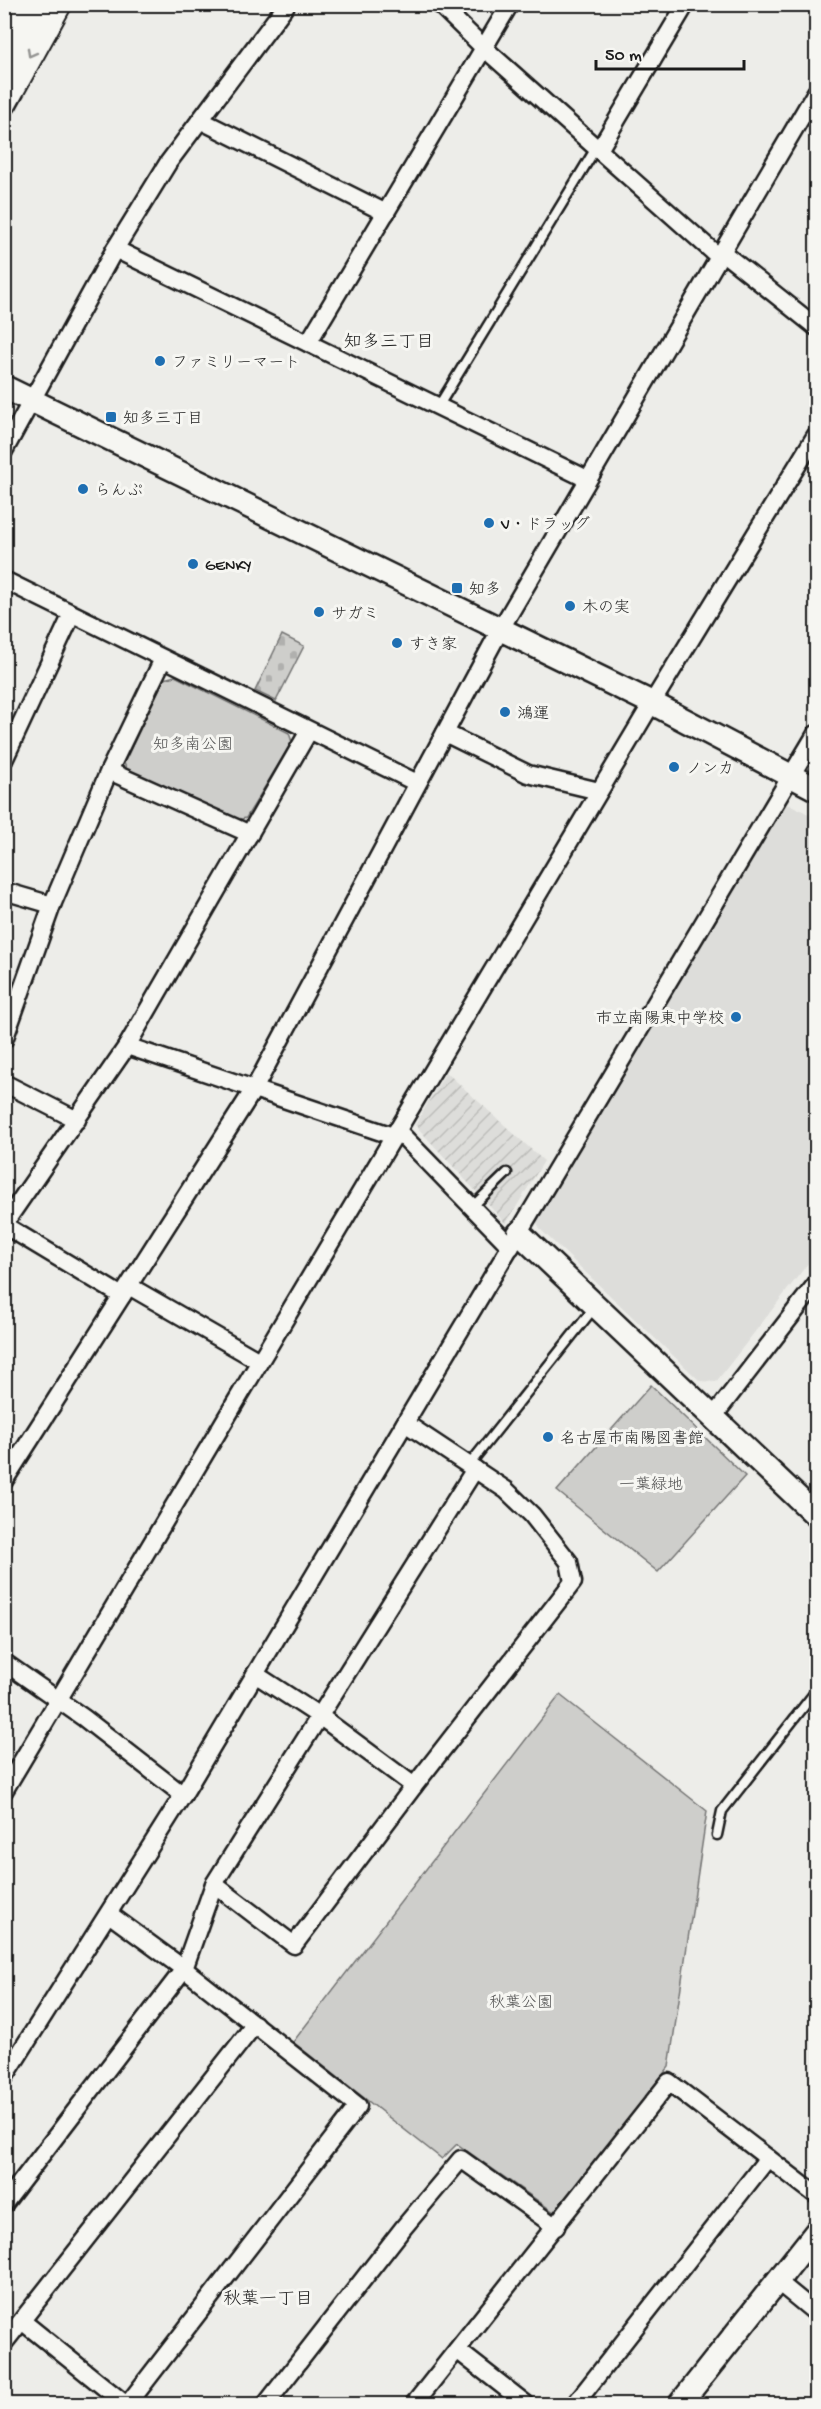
<svg xmlns="http://www.w3.org/2000/svg" width="821" height="2409" font-family="'Gochi Hand','Klee One',sans-serif">
<style>
.built{fill:#ddddda}
.industrial{fill:url(#industrial-furrows)}
.cemetery{fill:url(#cemetery-stones);stroke:#757574;stroke-width:1.5}
.green{fill:#cececb;stroke:#757574;stroke-width:1.5}
.lines{fill:none;stroke-linecap:round;stroke-linejoin:round}
.lane-casing{stroke:#1c1c1c;stroke-width:13}
.street-casing{stroke:#1c1c1c;stroke-width:21}
.secondary-casing{stroke:#1c1c1c;stroke-width:27}
.primary-casing{stroke:#1c1c1c;stroke-width:30}
.lane{stroke:#f6f6f2;stroke-width:8}
.street{stroke:#f6f6f2;stroke-width:16}
.secondary{stroke:#f6f6f2;stroke-width:22}
.primary{stroke:#f6f6f2;stroke-width:26}
.oneway{stroke:#949492}
.poi-dot{fill:#1f6fb2;stroke:#f6f6f2;stroke-width:2}
.labels{text-anchor:middle;stroke-width:6;stroke-linejoin:round;paint-order:stroke}
.poi-label{font-size:16px;fill:#1c1c1c;stroke:#f6f6f2;text-anchor:start}
.park-label{font-size:16px;fill:#515151;stroke:#f6f6f2}
.neighbourhood-label{font-size:18px;fill:#1c1c1c;stroke:#f6f6f2}
</style>
<defs>
<pattern id="industrial-furrows" width="10" height="10" patternUnits="userSpaceOnUse" patternTransform="scale(1.5)"><rect width="10" height="10" fill="#ddddda"/><path d="M-1 1l2-2M0 10L10 0M9 11l2-2" fill="none" stroke="#bdbdba"/></pattern>
<pattern id="cemetery-stones" width="16" height="16" patternUnits="userSpaceOnUse" patternTransform="scale(1.5)"><rect width="16" height="16" fill="#cececb"/><path d="M2 7V4a2 2 0 0 1 4 0v3zM10 15v-3a2 2 0 0 1 4 0v3z" fill="#b0b0ae"/></pattern>
</defs>
<rect width="100%" height="100%" fill="#edede9"/>
<filter id="ink" filterUnits="userSpaceOnUse"><feTurbulence type="fractalNoise" baseFrequency=".0167" numOctaves="2"/><feDisplacementMap in="SourceGraphic" scale="12" xChannelSelector="R" yChannelSelector="G"/><feConvolveMatrix kernelMatrix="1 2 1 2 8 2 1 2 1" color-interpolation-filters="sRGB"/></filter>
<g filter="url(#ink)">
<!-- built -->
<polygon class="built" points="782,805 791,805 816,818 816,1253 716,1382 700,1381 540,1229 534,1216"/>
<!-- industrial -->
<polygon class="industrial" points="446,1072 544,1161 506,1224 415,1125"/>
<!-- cemetery -->
<polygon class="cemetery" points="282,635 304,646 276,701 255,691"/>
<!-- green -->
<g class="green">
<polygon points="175,676 289,733 292,742 246,818 237,820 128,772 124,763 164,679"/>
<polygon points="651,1385 745,1476 658,1572 557,1491"/>
<polygon points="560,1695 707,1811 669,2067 554,2212 457,2144 442,2159 293,2042"/>
</g>
<g class="lines">
<defs>
<g id="lane">
<polyline points="438,407 596,148"/>
<polyline points="472,1207 507,1173"/>
<polyline points="469,1465 594,1308"/>
<polyline points="717,1835 722,1811 816,1691"/>
</g>
<g id="street">
<polyline points="439,4 484,48 719,257"/>
<polyline points="200,120 386,213"/>
<polyline points="599,150 686,4"/>
<polyline points="115,249 587,479"/>
<polyline points="722,252 816,327"/>
<polyline points="308,343 510,4"/>
<polyline points="4,451 115,249 168,163 287,4"/>
<polyline points="4,580 417,783"/>
<polyline points="445,733 528,774 599,791"/>
<polyline points="4,760 72,614"/>
<polyline points="109,771 250,834"/>
<polyline points="4,891 52,905"/>
<polyline points="4,1040 52,905 109,771 163,659"/>
<polyline points="127,1046 393,1136"/>
<polyline points="4,1083 77,1120"/>
<polyline points="397,1130 511,1247"/>
<polyline points="4,1224 127,1046 309,731"/>
<polyline points="4,1225 122,1296"/>
<polyline points="129,1286 259,1361"/>
<polyline points="713,1417 816,1284"/>
<polyline points="4,1481 254,1089 500,630 816,92"/>
<polyline points="4,1662 84,1718 183,1795"/>
<polyline points="255,1674 321,1717 414,1786"/>
<polyline points="4,1791 652,703 816,435"/>
<polyline points="214,1884 294,1945 414,1786 573,1582 569,1562 532,1515 506,1490 405,1423"/>
<polyline points="109,1914 184,1969 358,2106 128,2404"/>
<polyline points="4,2078 183,1795 816,734"/>
<polyline points="4,2204 184,1969 214,1884 475,1469"/>
<polyline points="777,2281 816,2313"/>
<polyline points="22,2321 125,2404"/>
<polyline points="4,2343 255,2024"/>
<polyline points="457,2350 526,2404"/>
<polyline points="266,2404 404,2227 461,2159 556,2227"/>
<polyline points="414,2404 669,2082 816,2195"/>
<polyline points="575,2404 768,2158"/>
</g>
<g id="secondary">
<polyline points="4,387 652,703 816,789"/>
<polyline points="519,1233 816,1515"/>
<polyline points="680,2404 816,2232"/>
</g>
<g id="primary">
<polyline points="4,52 31,4"/>
<polyline points="4,102 58,4"/>
</g>
</defs>
<!-- lane casing -->
<use href="#lane" class="lane-casing"/>
<!-- street casing -->
<use href="#street" class="street-casing"/>
<!-- secondary casing -->
<use href="#secondary" class="secondary-casing"/>
<!-- primary casing -->
<use href="#primary" class="primary-casing"/>
<!-- lane -->
<use href="#lane" class="lane"/>
<!-- street -->
<use href="#street" class="street"/>
<!-- secondary -->
<use href="#secondary" class="secondary"/>
<!-- primary -->
<use href="#primary" class="primary"/>
</g>
<!-- one-way arrows -->
<defs><path id="oneway-chevron" d="M-2-3.5L2.5 0L-2 3.5" fill="none" stroke-width="1.6" stroke-linecap="round" stroke-linejoin="round" transform="scale(1.5)"/></defs>
<use class="oneway" href="#oneway-chevron" transform="translate(31 53) rotate(119)"/>
</g>
<!-- markers -->
<g class="poi-dot">
<circle cx="160" cy="361" r="6"/>
<rect x="105" y="411" width="12" height="12" rx="3"/>
<circle cx="83" cy="489" r="6"/>
<circle cx="489" cy="523" r="6"/>
<circle cx="193" cy="564" r="6"/>
<rect x="451" y="582" width="12" height="12" rx="3"/>
<circle cx="570" cy="606" r="6"/>
<circle cx="319" cy="612" r="6"/>
<circle cx="397" cy="643" r="6"/>
<circle cx="505" cy="712" r="6"/>
<circle cx="674" cy="767" r="6"/>
<circle cx="736" cy="1017" r="6"/>
<circle cx="548" cy="1437" r="6"/>
</g>
<g class="labels">
<!-- poi labels -->
<g class="poi-label">
<text x="172" y="367">ファミリーマート</text>
<text x="123" y="423">知多三丁目</text>
<text x="95" y="495">らんぷ</text>
<text x="501" y="529">V・ドラッグ</text>
<text x="205" y="570">GENKY</text>
<text x="469" y="594">知多</text>
<text x="582" y="612">木の実</text>
<text x="331" y="618">サガミ</text>
<text x="409" y="649">すき家</text>
<text x="517" y="718">鴻運</text>
<text x="686" y="773">ノンカ</text>
<text x="724" y="1023" text-anchor="end">市立南陽東中学校</text>
<text x="560" y="1443">名古屋市南陽図書館</text>
</g>
<!-- park labels -->
<g class="park-label">
<text x="193" y="749">知多南公園</text>
<text x="651" y="1489">一葉緑地</text>
<text x="521" y="2007">秋葉公園</text>
</g>
<!-- neighbourhood labels -->
<g class="neighbourhood-label">
<text x="389" y="347">知多三丁目</text>
<text x="268" y="2304">秋葉一丁目</text>
</g>
</g>
<!-- margin -->
<rect width="821" height="2409" fill="none" stroke="#f6f6f2" stroke-width="24"/>
<rect x="12" y="12" width="797" height="2385" fill="none" stroke="#1c1c1c" stroke-width="2" filter="url(#ink)"/>
<!-- scale -->
<path d="M596 60v9h148v-9" fill="none" stroke="#1c1c1c" stroke-width="3"/>
<text x="605" y="60" font-size="18" fill="#1c1c1c" stroke="#f6f6f2" stroke-width="4.5" paint-order="stroke">50 m</text>
</svg>
